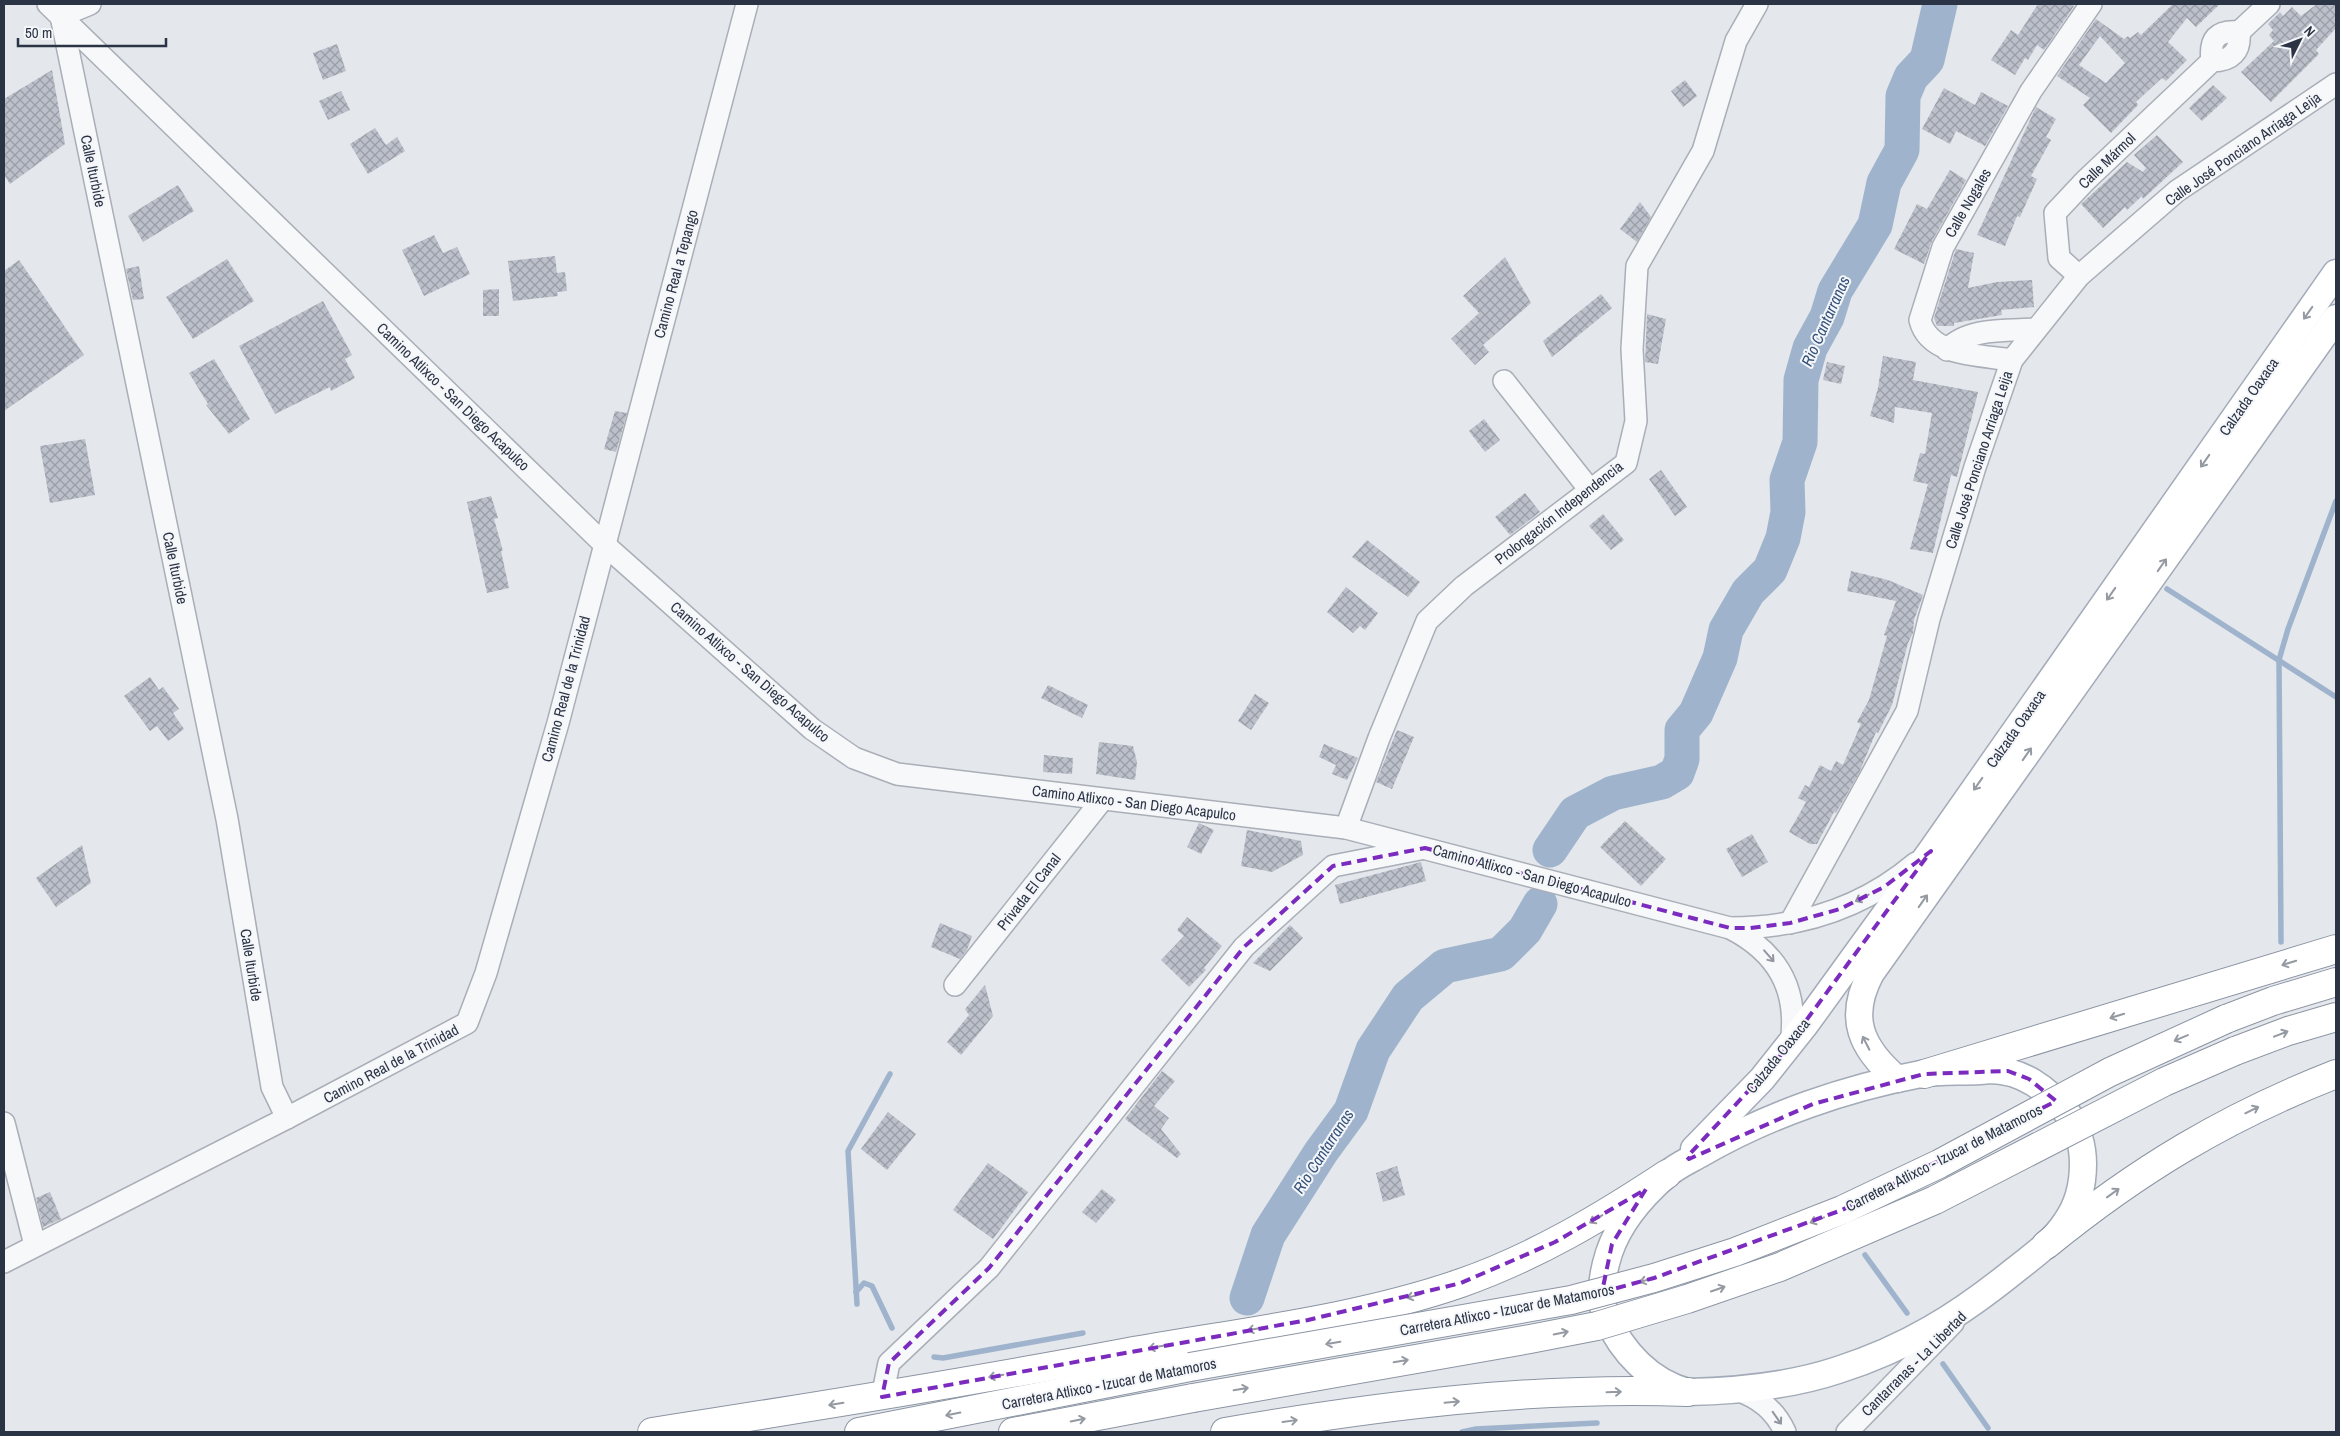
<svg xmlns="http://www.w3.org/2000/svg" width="2340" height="1436" font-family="'Archivo Narrow',sans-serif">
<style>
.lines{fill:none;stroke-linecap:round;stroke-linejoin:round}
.stream{stroke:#9fb4cc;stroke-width:5.5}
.river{stroke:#9fb4cc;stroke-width:35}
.building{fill:url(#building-cross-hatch);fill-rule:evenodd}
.minor-casing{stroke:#a9aeb7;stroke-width:24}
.major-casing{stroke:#a3abb8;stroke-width:29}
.highway-casing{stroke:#8b94a3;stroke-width:30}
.minor{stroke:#f7f8fa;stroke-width:21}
.major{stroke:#fff;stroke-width:26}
.highway{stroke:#fff;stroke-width:28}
.highway-bridge-casing{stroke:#8b94a3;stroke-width:30;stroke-linecap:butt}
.highway-bridge{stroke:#fff;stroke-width:28}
.oneway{stroke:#959aa2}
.oneway2{stroke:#9196a0}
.marked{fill:none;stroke:#7b2cbf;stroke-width:4;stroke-dasharray:10 6;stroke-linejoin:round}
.labels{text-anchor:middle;stroke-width:4;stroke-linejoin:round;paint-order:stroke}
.street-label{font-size:15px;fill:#2b3445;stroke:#f4f6f9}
.water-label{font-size:16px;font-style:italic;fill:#34527a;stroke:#f4f6f9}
</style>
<defs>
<pattern id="building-cross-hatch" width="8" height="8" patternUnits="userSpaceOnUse" patternTransform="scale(1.25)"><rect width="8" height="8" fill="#bbc0ca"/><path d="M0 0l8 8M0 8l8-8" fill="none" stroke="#989da6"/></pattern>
</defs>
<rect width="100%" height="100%" fill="#e4e7ec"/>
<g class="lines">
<!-- stream -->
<g class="stream">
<polyline points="2167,589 2336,697"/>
<polyline points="2281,942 2279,660 2288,629 2336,501"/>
<polyline points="1865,1255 1907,1313"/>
<polyline points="856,1292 864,1283 872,1286 892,1328"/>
<polyline points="857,1304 848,1151 890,1074"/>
<polyline points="934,1357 943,1358 1083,1333"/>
<polyline points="1943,1364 1988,1428"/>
<polyline points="1462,1432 1476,1429 1597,1423"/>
</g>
<!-- river -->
<g class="river">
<polyline points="1550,850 1575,813 1613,793 1662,782 1677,773 1682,759 1682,730 1696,713 1720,658 1726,630 1748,592 1770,570 1783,538 1788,512 1787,480 1800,442 1801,380 1810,348 1827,317 1835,291 1875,225 1884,183 1902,150 1903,96 1911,77 1927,60 1940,4"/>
<polyline points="1247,1298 1268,1235 1321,1152 1351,1111 1373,1050 1408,997 1445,966 1501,954 1525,930 1540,904"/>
</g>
</g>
<!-- building -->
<g class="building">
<polygon points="2038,4 2071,4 2074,6 2044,50 2037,45 2028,60 2025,58 2015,75 1991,60 2011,30 2018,35"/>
<path d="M2173,4H2220L2196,27L2187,18L2168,42L2187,60L2166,81L2162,78L2136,102L2138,105L2111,133L2083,105L2090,98L2057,76L2096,19L2124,39L2128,36L2130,38L2138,32L2141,35ZM2100,36L2125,63L2106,83L2079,65Z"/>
<polygon points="2317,4 2336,4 2336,28 2316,50 2319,54 2271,102 2241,72 2274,41 2269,35 2273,30 2268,24 2280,12 2283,16 2292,7 2301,16"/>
<polygon points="337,44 346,71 323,80 313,53"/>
<polygon points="52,70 65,144 10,184 4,175 4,99"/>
<polygon points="1685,80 1697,96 1683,107 1671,91"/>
<polygon points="2213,85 2227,98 2202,121 2189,108"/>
<polygon points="1944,88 1975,105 1981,92 2008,106 1985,146 1956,131 1950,144 1922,129"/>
<polygon points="341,91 350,110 328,120 319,101"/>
<polygon points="2036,107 2056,119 2046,137 2051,140 2031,176 2037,179 2020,217 2017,216 2005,246 1977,235"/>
<polygon points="375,128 386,145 397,137 405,151 368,174 350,144"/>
<polygon points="2157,135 2183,162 2143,199 2142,196 2127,210 2125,207 2103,228 2081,204 2127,162 2143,172 2146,168 2134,155"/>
<polygon points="1950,170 1966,180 1932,241 1924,264 1894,249 1917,204 1927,209"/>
<polygon points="178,185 194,211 143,242 128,216"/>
<polygon points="1640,202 1651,217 1637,242 1620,229"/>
<polygon points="434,235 443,253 457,247 470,274 424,296 402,250"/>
<polygon points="1956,249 1974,253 1968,288 1997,282 2032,280 2034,307 2001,310 2002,315 1954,323 1954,326 1937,326 1934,318"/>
<polygon points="555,256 557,273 565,272 567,291 557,292 558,296 513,301 508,261"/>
<polygon points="1505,257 1531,303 1483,345 1489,352 1475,365 1451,339 1479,313 1463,296"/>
<polygon points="227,259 254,301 193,339 166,297"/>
<polygon points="19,260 84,355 4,411 4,271"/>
<polygon points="139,266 144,299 133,300 126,269"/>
<polygon points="499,289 499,316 483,316 483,290"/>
<polygon points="1601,294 1612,308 1552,357 1543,341"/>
<polygon points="323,301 352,355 345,359 355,378 331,391 330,387 275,414 239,346"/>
<polygon points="1647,314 1666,319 1658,364 1645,362"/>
<polygon points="1883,356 1916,362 1913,380 1978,392 1957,477 1951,475 1933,553 1910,549 1928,484 1913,481 1920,453 1925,454 1932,413 1895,407 1894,423 1870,416 1878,388"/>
<polygon points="214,359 250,419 229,434 206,405 208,404 189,373"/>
<polygon points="1827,362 1845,366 1841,384 1823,380"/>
<polygon points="615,411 627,413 616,452 604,449"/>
<polygon points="1484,419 1500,440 1485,452 1469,431"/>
<polygon points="85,439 95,495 50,503 40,446"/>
<polygon points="1661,470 1687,507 1675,516 1649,479"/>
<polygon points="1525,493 1540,512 1510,535 1495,517"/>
<polygon points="491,496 498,518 494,519 503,551 501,551 509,588 487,593 467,502"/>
<polygon points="1603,514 1624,540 1611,550 1589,526"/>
<polygon points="1367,540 1420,582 1408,597 1352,557"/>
<polygon points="1851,571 1888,580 1923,595 1914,620 1913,633 1908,643 1892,705 1878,733 1876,732 1859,773 1836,813 1834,812 1817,844 1810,844 1789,832 1806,802 1798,798 1805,785 1809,787 1820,765 1831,771 1836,761 1843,765 1861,724 1857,722 1869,700 1887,636 1884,635 1896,601 1847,591"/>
<polygon points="1346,587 1378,613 1365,630 1360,626 1353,633 1327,612"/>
<polygon points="150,677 159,690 163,687 179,709 173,713 184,729 168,741 157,726 150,731 124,696"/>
<polygon points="1048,685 1088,705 1082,718 1041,698"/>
<polygon points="1255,694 1269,703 1251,730 1238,721"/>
<polygon points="1397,730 1414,737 1392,789 1376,782"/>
<polygon points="1099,742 1133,746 1137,762 1135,780 1096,774"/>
<polygon points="1324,744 1358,758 1347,780 1332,774 1336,765 1319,757"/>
<polygon points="1044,755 1073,758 1072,774 1043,772"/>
<polygon points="1625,821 1666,859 1641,886 1600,847"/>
<polygon points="1199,823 1214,830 1201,854 1187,847"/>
<polygon points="1247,830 1301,841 1303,855 1272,872 1241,866"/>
<polygon points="1752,834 1768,862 1742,877 1726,849"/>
<polygon points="82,845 91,883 56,907 36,878"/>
<polygon points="1421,862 1426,881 1340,904 1335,885"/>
<polygon points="1187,917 1222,946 1204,968 1206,970 1189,987 1161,960 1184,936 1177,930"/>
<polygon points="940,923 972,936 967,950 960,959 931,947"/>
<polygon points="1290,925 1303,938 1270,971 1253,963"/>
<polygon points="985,985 993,1016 961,1055 947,1042 969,1015 965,1009"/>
<polygon points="1162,1071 1175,1081 1154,1106 1169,1118 1161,1129 1181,1154 1177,1158 1125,1119"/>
<polygon points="888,1112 916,1134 887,1170 861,1149"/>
<polygon points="988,1163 1028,1192 993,1239 953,1210"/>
<polygon points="1397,1166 1405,1195 1383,1202 1376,1173"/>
<polygon points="1102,1189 1116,1200 1096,1223 1082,1212"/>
<polygon points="50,1192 61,1219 43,1227 36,1198"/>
</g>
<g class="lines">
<defs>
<g id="minor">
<path d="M48,4L605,545L812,729L854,758L897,774L1346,828L1730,928C1777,952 1799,989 1791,1043"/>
<polyline points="90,4 61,16 227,819 272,1087 287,1118"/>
<path d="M2212,61C2209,39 2217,30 2239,32L2269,4"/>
<path d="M2079,276L2059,258L2055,213L2085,181L2212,61C2231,61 2241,52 2239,32"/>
<path d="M1947,350C1968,327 2007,331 2036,329"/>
<path d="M2012,360C1982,355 1929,357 1920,320L1943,247L2031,91L2091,4"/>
<polyline points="1504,381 1590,490"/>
<polyline points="1346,828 1379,738 1427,621 1464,586 1626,463 1636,421 1632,349 1637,266 1703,151 1736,41 1757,4"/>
<polyline points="1790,923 1907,711 1929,619 1975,467 2012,360 2079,276 2177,191 2336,84"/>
<path d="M1730,928C1799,928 1863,908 1916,863"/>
<polyline points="955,985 1102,800"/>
<polyline points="4,1123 35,1245"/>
<polyline points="4,1262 287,1118 467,1023 486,973 558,723 747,4"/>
<path d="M1736,1390C1759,1397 1775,1410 1785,1432"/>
<polyline points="882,1397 889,1363 989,1268 1244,947 1333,866 1420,849"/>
<polyline points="1847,1432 1953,1323"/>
</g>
<g id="major">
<path d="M1989,1070C2023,1070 2047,1089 2068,1114C2078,1128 2083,1147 2083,1164C2083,1184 2078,1205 2066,1222C2053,1242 2033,1256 2014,1271C1958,1316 1907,1348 1838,1370C1790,1386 1739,1391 1688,1392C1650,1382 1622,1352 1606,1316C1598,1298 1603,1272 1609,1253C1619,1223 1642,1196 1666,1175C1676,1166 1690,1160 1702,1153C1768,1115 1846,1088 1921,1074C1943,1070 1966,1073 1989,1070Z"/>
<path d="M1897,1079C1861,1048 1847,1018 1871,973L2336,318"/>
<polyline points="1694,1149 1762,1079 1805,1025 1931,851 2336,273"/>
</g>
<g id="highway">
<polyline points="2226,1019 2273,1001 2336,982"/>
<polyline points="2235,1051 2288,1031 2336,1017"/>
<polyline points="1924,1074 2336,949"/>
<path d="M2046,1245C2138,1170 2226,1117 2336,1074"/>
<path d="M652,1432C808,1408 963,1383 1118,1354C1232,1333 1351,1321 1461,1283C1535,1257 1602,1217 1667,1174"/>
<polyline points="859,1432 1190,1367"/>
<polyline points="1013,1432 1193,1398"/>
<path d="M1225,1432C1377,1406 1534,1386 1688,1392"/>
</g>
</defs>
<!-- minor casing -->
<use href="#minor" class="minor-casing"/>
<!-- major casing -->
<use href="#major" class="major-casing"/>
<!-- highway casing -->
<use href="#highway" class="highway-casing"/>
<!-- minor -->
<use href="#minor" class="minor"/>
<!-- major -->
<use href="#major" class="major"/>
<!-- highway -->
<use href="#highway" class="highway"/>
<defs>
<g id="highway-bridge">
<polyline points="1190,1367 1571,1300 1654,1278 1735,1252 1842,1210 1939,1164 2110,1072 2226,1019"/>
<polyline points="1193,1398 1530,1339 1597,1326 1687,1299 1780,1267 1935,1200 2164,1082 2235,1051"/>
</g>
</defs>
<!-- highway-bridge casing -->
<use href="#highway-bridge" class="highway-bridge-casing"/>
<!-- highway-bridge -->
<use href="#highway-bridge" class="highway-bridge"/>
</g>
<!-- one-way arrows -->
<defs><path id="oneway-shaft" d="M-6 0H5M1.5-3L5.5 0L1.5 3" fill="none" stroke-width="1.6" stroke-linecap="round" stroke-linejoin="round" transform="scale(1.25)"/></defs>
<g class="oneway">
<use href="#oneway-shaft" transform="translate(2308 313) rotate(125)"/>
<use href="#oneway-shaft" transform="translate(2205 461) rotate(125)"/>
<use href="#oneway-shaft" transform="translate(2162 565) rotate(-55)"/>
<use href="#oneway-shaft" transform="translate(2111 594) rotate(125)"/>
<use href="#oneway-shaft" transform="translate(2027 754) rotate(-55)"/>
<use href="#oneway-shaft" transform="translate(1978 784) rotate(125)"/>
<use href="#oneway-shaft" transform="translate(1923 901) rotate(-55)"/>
<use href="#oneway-shaft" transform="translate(2289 963) rotate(163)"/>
<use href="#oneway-shaft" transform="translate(2117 1016) rotate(163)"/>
<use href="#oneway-shaft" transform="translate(2281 1034) rotate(-21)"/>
<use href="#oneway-shaft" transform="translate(2181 1038) rotate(157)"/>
<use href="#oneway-shaft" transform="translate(1866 1043) rotate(-117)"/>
<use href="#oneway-shaft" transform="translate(2252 1110) rotate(-26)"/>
<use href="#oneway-shaft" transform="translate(2113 1193) rotate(-36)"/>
<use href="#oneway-shaft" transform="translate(1596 1219) rotate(149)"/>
<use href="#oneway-shaft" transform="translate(1817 1220) rotate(159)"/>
<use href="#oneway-shaft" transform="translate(1647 1280) rotate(165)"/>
<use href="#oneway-shaft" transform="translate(1718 1289) rotate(-19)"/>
<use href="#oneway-shaft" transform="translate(1414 1296) rotate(165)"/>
<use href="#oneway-shaft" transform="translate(1255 1329) rotate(170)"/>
<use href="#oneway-shaft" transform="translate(1561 1333) rotate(-11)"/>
<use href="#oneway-shaft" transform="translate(1333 1343) rotate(170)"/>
<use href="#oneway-shaft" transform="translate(1156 1347) rotate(170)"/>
<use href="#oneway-shaft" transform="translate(1401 1361) rotate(-10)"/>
<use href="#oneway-shaft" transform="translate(996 1376) rotate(170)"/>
<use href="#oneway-shaft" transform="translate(1241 1389) rotate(-10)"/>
<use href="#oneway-shaft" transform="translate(1614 1392) rotate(-2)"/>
<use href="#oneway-shaft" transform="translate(1452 1402) rotate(-5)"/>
<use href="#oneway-shaft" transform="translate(836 1404) rotate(171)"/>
<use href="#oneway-shaft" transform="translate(953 1414) rotate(169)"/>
<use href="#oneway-shaft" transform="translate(1078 1420) rotate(-11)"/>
<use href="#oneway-shaft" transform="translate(1290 1421) rotate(-8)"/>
</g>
<g class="oneway2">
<use href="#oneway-shaft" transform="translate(1862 898) rotate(153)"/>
<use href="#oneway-shaft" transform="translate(1769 956) rotate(49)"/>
<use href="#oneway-shaft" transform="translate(1777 1418) rotate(55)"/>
</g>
<!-- marked area -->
<path class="marked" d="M1425,848L1730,928H1750L1790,923L1840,909L1884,887L1931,851L1777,1060L1687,1157L1689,1159L1813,1104L1924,1074L2008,1071L2029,1079L2056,1101L1842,1210L1654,1278L1602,1292L1612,1244L1646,1189L1555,1242L1461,1283L1308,1320L882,1397L889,1363L989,1268L1244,947L1333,866Z"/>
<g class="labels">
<!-- street labels -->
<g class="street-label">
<text transform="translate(2243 149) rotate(-35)" y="5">Calle José Ponciano Arriaga Leija</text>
<text transform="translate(2107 161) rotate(-44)" y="5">Calle Mármol</text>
<text transform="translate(93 171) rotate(78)" y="5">Calle Iturbide</text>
<text transform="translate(1968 203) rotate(-60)" y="5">Calle Nogales</text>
<text transform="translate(676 274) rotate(-75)" y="5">Camino Real a Tepango</text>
<text transform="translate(453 397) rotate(44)" y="5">Camino Atlixco - San Diego Acapulco</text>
<text transform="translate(2249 397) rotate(-55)" y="5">Calzada Oaxaca</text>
<text transform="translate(1979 460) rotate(-72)" y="5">Calle José Ponciano Arriaga Leija</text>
<text transform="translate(1559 513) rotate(-38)" y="5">Prolongación Independencia</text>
<text transform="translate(175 568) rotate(78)" y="5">Calle Iturbide</text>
<text transform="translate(750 672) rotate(41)" y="5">Camino Atlixco - San Diego Acapulco</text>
<text transform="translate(566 689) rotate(-75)" y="5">Camino Real de la Trinidad</text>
<text transform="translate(2016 729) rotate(-55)" y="5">Calzada Oaxaca</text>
<text transform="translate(1134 803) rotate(7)" y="5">Camino Atlixco - San Diego Acapulco</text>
<text transform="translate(1532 876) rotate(15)" y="5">Camino Atlixco - San Diego Acapulco</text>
<text transform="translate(1029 892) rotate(-52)" y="5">Privada El Canal</text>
<text transform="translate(251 965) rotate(81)" y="5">Calle Iturbide</text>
<text transform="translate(1778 1056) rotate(-51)" y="5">Calzada Oaxaca</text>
<text transform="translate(391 1064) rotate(-28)" y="5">Camino Real de la Trinidad</text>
<text transform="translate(1944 1158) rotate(-27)" y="5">Carretera Atlixco - Izucar de Matamoros</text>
<text transform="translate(1507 1310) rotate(-11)" y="5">Carretera Atlixco - Izucar de Matamoros</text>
<text transform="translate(1914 1364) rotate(-45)" y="5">Cantarranas - La Libertad</text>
<text transform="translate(1109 1384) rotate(-11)" y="5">Carretera Atlixco - Izucar de Matamoros</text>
</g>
<!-- water labels -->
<g class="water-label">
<text transform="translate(1825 321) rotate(-66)" y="6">Rio Cantarranas</text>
<text transform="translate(1323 1151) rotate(-57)" y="6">Rio Cantarranas</text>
</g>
</g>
<!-- border -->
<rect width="2340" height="1436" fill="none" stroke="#2b3445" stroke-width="10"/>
<!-- north arrow -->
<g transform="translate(2300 40) rotate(48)" stroke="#f4f6f9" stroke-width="4" paint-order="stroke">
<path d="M0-4L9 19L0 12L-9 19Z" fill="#2b3445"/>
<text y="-8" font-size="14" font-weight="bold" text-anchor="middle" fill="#2b3445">N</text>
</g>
<!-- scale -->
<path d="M18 38v8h148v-8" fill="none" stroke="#2b3445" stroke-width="2.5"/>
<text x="25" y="38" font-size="15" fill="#2b3445" stroke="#f4f6f9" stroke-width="4" paint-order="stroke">50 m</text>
</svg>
